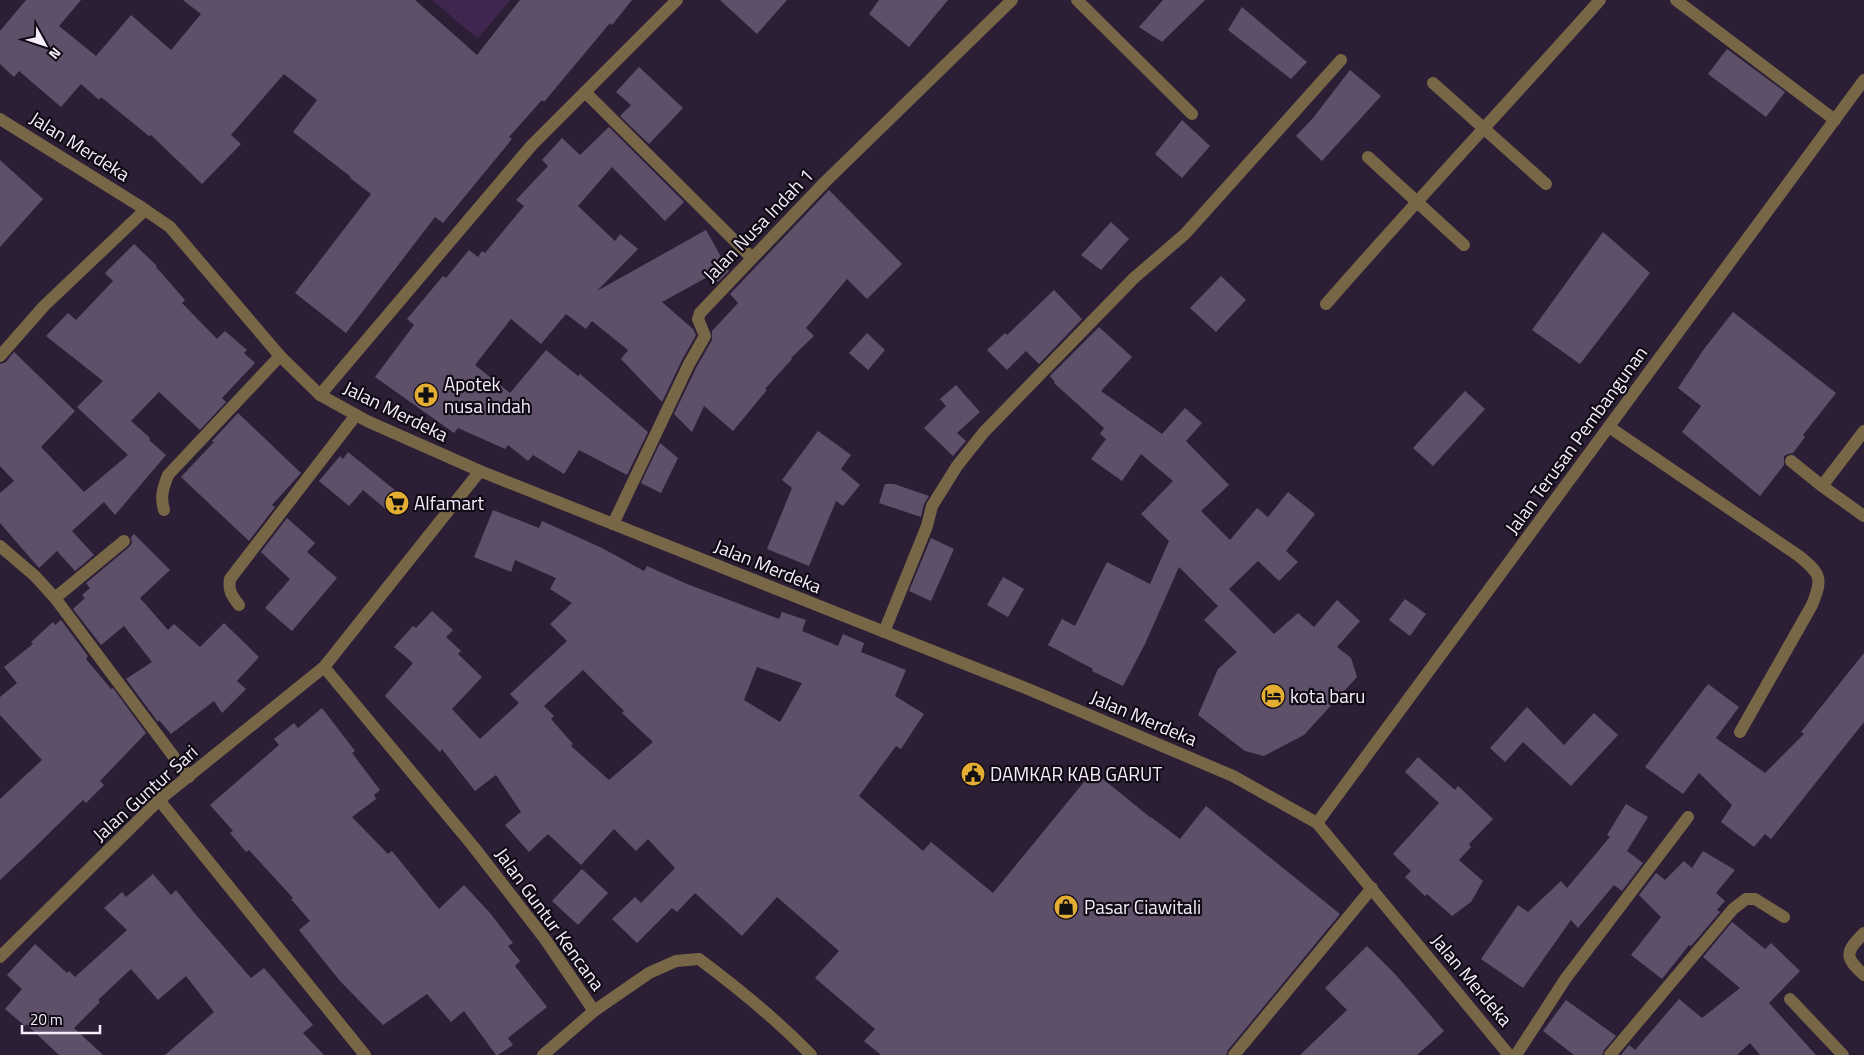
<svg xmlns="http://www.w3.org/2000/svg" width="1864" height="1055" font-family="'Titillium Web',sans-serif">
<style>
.green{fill:#3e264e}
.building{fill:#5f506a;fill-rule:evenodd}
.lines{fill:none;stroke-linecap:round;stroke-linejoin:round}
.service{stroke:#786747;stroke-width:12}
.minor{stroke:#786747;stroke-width:12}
.tertiary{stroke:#786747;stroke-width:12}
.labels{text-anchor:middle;stroke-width:4.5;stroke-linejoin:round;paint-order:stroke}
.street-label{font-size:19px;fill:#f5edfc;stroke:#110b16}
.poi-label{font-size:19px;fill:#f5edfc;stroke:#110b16;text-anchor:start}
</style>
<rect width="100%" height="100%" fill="#2c1f35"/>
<!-- green -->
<polygon class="green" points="432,0 510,0 478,39"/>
<!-- building -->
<g class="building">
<polygon points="26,0 81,0 59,26 96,56 131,15 171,50 201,14 183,0 415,0 477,55 520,0 632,0 612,25 610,23 544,102 542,100 509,137 512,139 443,223 435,217 346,333 295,293 371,194 350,178 351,177 293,132 317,100 284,74 231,135 241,144 202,184 151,135 149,136 101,97 99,100 81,84 61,107 19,71 14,77 0,64 0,31"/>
<polygon points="720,0 787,0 757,34"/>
<polygon points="879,0 948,0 909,47 869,14"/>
<polygon points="1163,0 1205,0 1162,42 1139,27"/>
<polygon points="1242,7 1307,62 1291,79 1228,30"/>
<polygon points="1727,49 1785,92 1766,117 1708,74"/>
<polygon points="639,67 683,108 649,144 620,116 631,105 616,92"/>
<polygon points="1350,70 1381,96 1322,161 1296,136 1313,118"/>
<polygon points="1182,120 1210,146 1182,178 1155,154"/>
<polygon points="609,127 684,202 665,221 612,167 578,206 615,241 620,234 638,249 597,291 706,230 729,271 718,282 711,275 662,302 693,329 696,335 682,360 662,402 621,359 628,350 592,321 586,329 566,314 541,344 511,319 475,365 510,393 546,350 578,376 580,374 648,432 627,475 579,450 564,474 533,455 528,461 508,445 505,449 458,428 454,433 375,377 414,325 407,319 443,276 446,278 469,250 478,257 482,251 485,253 524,206 516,200 548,166 542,160 562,138 580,155"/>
<polygon points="0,160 43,199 0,247"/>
<polygon points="829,190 902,264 867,299 847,279 806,328 814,336 791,358 792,359 765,389 767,390 733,431 704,406 692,432 674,414 696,368 712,340 712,331 738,303 730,294"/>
<polygon points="1111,222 1129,239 1101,270 1081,255"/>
<polygon points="1603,232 1650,273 1580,364 1532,330"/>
<polygon points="134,244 157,266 156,267 185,300 182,303 217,339 225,331 247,350 244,353 255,363 222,398 226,402 200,430 159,392 131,421 150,438 149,440 166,455 115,515 104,502 72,531 94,555 75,571 57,551 39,568 0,523 0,493 14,481 0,466 0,364 6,362 14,352 75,411 41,447 84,492 128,455 77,407 103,381 46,336 68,313 76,320 113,281 105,273"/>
<polygon points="1221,276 1246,300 1216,332 1190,308"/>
<polygon points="1054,290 1082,319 1039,364 1026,351 1007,370 987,350 1005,333 1007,335"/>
<polygon points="1733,312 1836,393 1803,435 1805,437 1793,453 1788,454 1784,456 1784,465 1760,496 1682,432 1701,406 1678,388 1704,349"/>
<polygon points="1099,327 1132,357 1101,391 1162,434 1185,408 1202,423 1186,441 1229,485 1201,511 1230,540 1257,508 1268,517 1288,492 1315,514 1286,551 1298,562 1279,581 1258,561 1229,589 1274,634 1298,613 1314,627 1337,600 1360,621 1337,647 1351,658 1357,677 1304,735 1264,756 1245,751 1198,715 1218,669 1237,652 1204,620 1218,606 1179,567 1145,644 1123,686 1092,671 1093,669 1048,645 1062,619 1075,626 1107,562 1150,584 1169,541 1141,514 1173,481 1141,454 1122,481 1091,459 1106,439 1100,434 1104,428 1054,383 1055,382 1050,376"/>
<polygon points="867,333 885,350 868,370 849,353"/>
<polygon points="956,385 980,412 957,433 966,441 953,456 924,428 946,406 940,399"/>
<polygon points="1465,391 1485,409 1433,466 1413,448"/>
<polygon points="238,413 301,473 272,505 275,507 249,541 181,477 214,442 212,441"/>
<polygon points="818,431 851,455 841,469 860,485 843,506 836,501 809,566 767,549 792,488 782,480"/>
<polygon points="660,443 678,458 661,493 641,483"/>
<polygon points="348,452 407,500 394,516 363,490 349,506 319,481 340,456 343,459"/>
<polygon points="885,484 894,484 929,496 924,504 921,517 879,503"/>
<path d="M493,510L539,528L542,521L602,548L644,571L647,566L687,584L779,619L782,612L806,620L802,631L838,646L843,634L864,643L861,652L906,670L895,696L924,714L901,749L896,746L859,796L923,851L931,842L993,893L1093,771L1151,818V817L1180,839L1206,806L1340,914L1228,1050L1226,1055H881L864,1041L875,1029L815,978L839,951L777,897L742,936L695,893L677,912L672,908L637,943L612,919L635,897L641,903L675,868L648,839L636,851L614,829L581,865L548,834L529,852L505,825L521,812L496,775L475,791L442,749L440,752L385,696L413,663L394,647L413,626L416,628L432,611L453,630L446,637L461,651L458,654L482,677L452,709L480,739L519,703L510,694L567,641L550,624L572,603L550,589L556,578L515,560L511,572L474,557ZM757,667L802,683L780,722L744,700ZM583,670L624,711L622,713L653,742L609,780L571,746L573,744L551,719L554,716L544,706Z"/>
<polygon points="287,518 315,543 307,552 337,578 292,631 265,608 290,579 261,552"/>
<polygon points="134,534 170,570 140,598 168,630 174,624 200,647 224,623 259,657 237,681 246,689 222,713 214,701 171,734 159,720 158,722 126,679 152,662 124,626 101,645 73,609 85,598 82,595 90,588 86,583 129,547 132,543 131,537"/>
<polygon points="931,538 954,549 931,601 909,591"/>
<polygon points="1003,577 1024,589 1008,617 987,605"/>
<polygon points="1405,599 1426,614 1410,636 1389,620"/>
<polygon points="61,620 88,656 86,659 111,689 113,688 146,733 100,781 104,785 86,803 83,800 32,850 0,880 0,799 42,760 0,715 0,697 17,683 4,667 33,644 31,642 53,622 55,625"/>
<polygon points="1864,653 1864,722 1771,839 1765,834 1754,847 1721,822 1732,805 1699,773 1683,794 1645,767 1708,684 1739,707 1716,738 1765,773 1804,734 1801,732"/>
<polygon points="1527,707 1564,745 1594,713 1618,735 1571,786 1523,742 1505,762 1490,748"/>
<polygon points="322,708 355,751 352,753 380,790 374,795 376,799 352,817 388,854 392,851 439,909 464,885 490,913 513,943 508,946 520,961 515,966 547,1007 508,1038 513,1045 498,1055 496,1055 464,1011 451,1022 427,994 383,1025 340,981 299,930 310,921 291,899 293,898 249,850 246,852 230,833 233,831 210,805 279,745 274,739 294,723 298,728"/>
<polygon points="1418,757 1455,790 1458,786 1493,819 1469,844 1471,847 1459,860 1483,881 1471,902 1452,916 1427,894 1425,896 1405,877 1411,871 1393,854 1439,803 1405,772"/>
<polygon points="1626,804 1648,817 1627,851 1643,863 1622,891 1614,885 1578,928 1571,920 1523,988 1481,959 1518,905 1528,912 1561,881 1567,888 1610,837 1607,835"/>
<polygon points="1703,851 1735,870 1716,893 1725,901 1717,910 1720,912 1691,946 1689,945 1662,979 1631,955 1661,917 1639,895 1656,873 1665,880 1684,861 1692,868"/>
<polygon points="582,869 608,893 578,925 552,901"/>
<polygon points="153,874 171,895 176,890 196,915 251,978 264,968 313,1025 303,1033 324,1055 165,1055 214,1012 186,976 158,1000 131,969 98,1000 100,1002 74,1028 103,1055 59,1055 26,1024 25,1026 5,1009 22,989 7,975 35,944 67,973 69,971 75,977 127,930 104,908 122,892 126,897"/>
<polygon points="1732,922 1765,949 1771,943 1800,971 1769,1003 1816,1055 1760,1055 1750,1043 1737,1055 1621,1055 1629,1045 1635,1050 1679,999 1702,1018 1740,988 1703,957"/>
<polygon points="1367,946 1395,974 1444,1031 1417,1055 1300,1055 1347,1010 1325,988"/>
<polygon points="1566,1000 1616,1036 1604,1050 1602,1055 1574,1055 1543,1031"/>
</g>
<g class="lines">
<!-- service -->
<g class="service">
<path d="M1609,427L1799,556C1821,574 1823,578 1812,605L1740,732"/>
<polyline points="1790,999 1843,1055"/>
<polyline points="1234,1055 1372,888"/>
</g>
<!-- minor -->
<g class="minor">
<polyline points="1077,0 1192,114"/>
<polyline points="1676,0 1835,120"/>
<polyline points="1433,83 1546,184"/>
<polyline points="585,92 752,258"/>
<polyline points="1368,157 1464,245"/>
<path d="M1326,304C1416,201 1509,102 1600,0"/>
<polyline points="0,356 44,306 145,210"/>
<polyline points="320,395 531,146 677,0"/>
<polyline points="1864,431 1822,486 1864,516"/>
<polyline points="1791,461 1822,486"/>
<path d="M164,510C160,497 163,488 168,475L280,356"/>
<polyline points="613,524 689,364 705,336 698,319 700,313 825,182 1012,0"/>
<polyline points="0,546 35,576 55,598 189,777"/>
<polyline points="55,598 124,541"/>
<path d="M239,605C232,596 228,591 230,579L356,415"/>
<polyline points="884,632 927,526 932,506 957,466 984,432 1134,278 1185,234 1341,60"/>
<polyline points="324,667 473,846 545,939 594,1011"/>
<polyline points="159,800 365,1055"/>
<path d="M1864,933C1845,952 1844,957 1864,975"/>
<path d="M543,1055L594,1011L649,973L676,961L699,959C738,988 777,1020 811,1055"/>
<polyline points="1516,1055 1566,978 1688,817"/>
<polyline points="1610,1055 1733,909 1746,899 1755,899 1784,917"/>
</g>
<!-- tertiary -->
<g class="tertiary">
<polyline points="0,119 138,205 170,227 280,356 320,395 367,421 480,471 1028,689 1233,776 1317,823 1509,1055"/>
<polyline points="1317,823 1864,80"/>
<polyline points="0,957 159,800 324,667 480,471"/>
</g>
</g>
<!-- icons -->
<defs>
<symbol id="pharmacy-disc" viewBox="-11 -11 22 22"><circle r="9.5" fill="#e4ae35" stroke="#110b16"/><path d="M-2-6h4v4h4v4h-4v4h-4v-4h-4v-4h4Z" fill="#111"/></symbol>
<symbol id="supermarket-disc" viewBox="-11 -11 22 22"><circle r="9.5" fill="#e4ae35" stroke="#110b16"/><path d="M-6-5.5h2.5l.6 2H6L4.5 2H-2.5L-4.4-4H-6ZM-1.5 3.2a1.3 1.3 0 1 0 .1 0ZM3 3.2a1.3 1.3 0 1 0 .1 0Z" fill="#111"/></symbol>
<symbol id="hotel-disc" viewBox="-11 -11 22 22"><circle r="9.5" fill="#e4ae35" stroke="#110b16"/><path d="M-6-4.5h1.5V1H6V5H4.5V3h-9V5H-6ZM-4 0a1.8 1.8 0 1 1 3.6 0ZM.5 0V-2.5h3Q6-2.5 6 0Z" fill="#111"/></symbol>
<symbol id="civic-disc" viewBox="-11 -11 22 22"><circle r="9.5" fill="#e4ae35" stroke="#110b16"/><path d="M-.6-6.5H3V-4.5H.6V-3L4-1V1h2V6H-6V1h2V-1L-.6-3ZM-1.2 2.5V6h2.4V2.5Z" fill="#111"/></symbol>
<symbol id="shop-disc" viewBox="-11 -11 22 22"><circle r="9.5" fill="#e4ae35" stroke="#110b16"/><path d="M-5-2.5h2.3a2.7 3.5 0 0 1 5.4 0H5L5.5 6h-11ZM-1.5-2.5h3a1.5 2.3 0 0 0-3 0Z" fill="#111"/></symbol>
</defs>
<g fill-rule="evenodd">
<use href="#pharmacy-disc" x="412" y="381" width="28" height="28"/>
<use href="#supermarket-disc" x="383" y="489" width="28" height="28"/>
<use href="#hotel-disc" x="1259" y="682" width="28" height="28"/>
<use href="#civic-disc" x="959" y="760" width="28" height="28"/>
<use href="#shop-disc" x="1052" y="893" width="28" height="28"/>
</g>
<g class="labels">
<!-- street labels -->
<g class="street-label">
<text transform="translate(80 146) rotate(32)" y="7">Jalan Merdeka</text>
<text transform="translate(758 225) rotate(-46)" y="7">Jalan Nusa Indah 1</text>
<text transform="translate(396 411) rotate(26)" y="7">Jalan Merdeka</text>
<text transform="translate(1576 440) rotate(-54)" y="7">Jalan Terusan Pembangunan</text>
<text transform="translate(768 566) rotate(22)" y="7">Jalan Merdeka</text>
<text transform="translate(1144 718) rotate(23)" y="7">Jalan Merdeka</text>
<text transform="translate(145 793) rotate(-42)" y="7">Jalan Guntur Sari</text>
<text transform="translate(550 919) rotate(54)" y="7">Jalan Guntur Kencana</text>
<text transform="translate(1472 980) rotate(50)" y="7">Jalan Merdeka</text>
</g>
<!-- poi labels -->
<g class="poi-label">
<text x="444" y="391">Apotek<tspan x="444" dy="22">nusa indah</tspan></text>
<text x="414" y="510">Alfamart</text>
<text x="1290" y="703">kota baru</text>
<text x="990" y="781">DAMKAR KAB GARUT</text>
<text x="1084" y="914">Pasar Ciawitali</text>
</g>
</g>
<!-- north arrow -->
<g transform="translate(45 45) rotate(130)" stroke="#110b16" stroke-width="4" paint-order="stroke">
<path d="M0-4L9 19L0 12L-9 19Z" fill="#f5edfc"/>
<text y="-8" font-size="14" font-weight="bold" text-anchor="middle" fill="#f5edfc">N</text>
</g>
<!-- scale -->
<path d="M22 1025v8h78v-8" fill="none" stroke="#f5edfc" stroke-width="2.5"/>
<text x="30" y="1025" font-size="15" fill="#f5edfc" stroke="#110b16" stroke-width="4" paint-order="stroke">20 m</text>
</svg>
